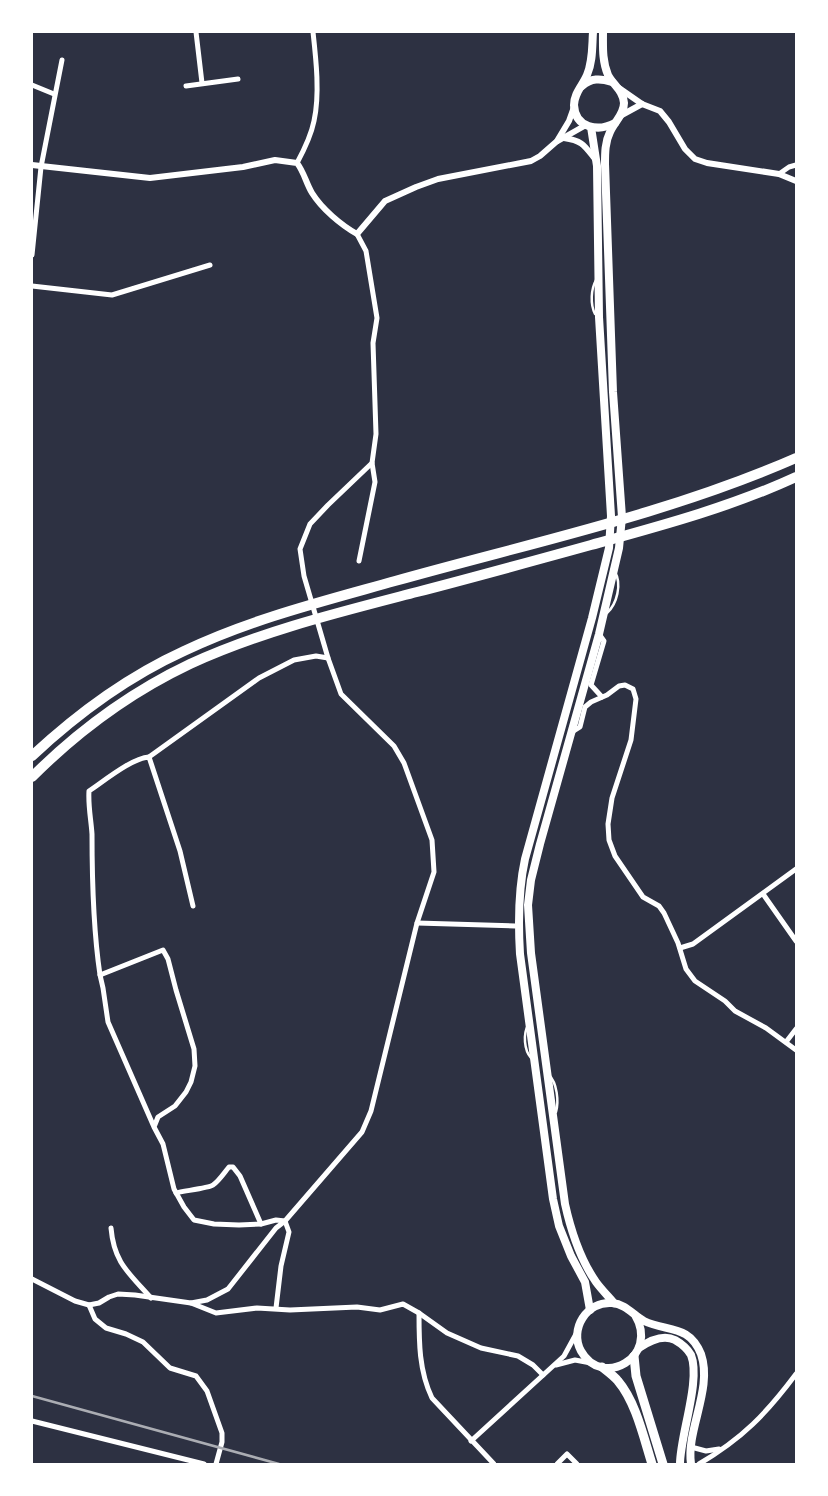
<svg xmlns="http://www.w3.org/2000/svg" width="828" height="1496" font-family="'PT Sans',sans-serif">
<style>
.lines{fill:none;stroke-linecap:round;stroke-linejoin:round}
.service{stroke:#fff;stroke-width:2.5}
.minor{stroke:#fff;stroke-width:5}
.tertiary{stroke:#fff;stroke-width:6}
.primary{stroke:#fff;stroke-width:8}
.trunk{stroke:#fff;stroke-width:9}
.motorway{stroke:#fff;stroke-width:10}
.rail{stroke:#abadb3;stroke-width:2.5}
</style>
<rect width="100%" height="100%" fill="#2d3142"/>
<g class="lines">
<!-- service -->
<g class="service">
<path d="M595,314C590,304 591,289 596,280"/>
<path d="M607,613C617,604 622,584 615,572"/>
<path d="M528,1025C523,1034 524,1050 531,1058"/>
<path d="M549,1075C557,1083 559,1101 556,1112"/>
</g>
<!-- minor -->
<g class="minor">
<polyline points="196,32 202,83"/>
<polyline points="32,85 54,94"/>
<polyline points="186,86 238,79"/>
<path d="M297,163C304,150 311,136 314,121C320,94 316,59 313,32"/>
<polyline points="779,174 789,167 796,165"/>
<polyline points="32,255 41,167 62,60"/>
<polyline points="32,286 112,295 210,265"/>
<polyline points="359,561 375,482 372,463"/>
<polyline points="599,634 604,641 591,685 602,697"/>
<polyline points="572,732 580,727 585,707 591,702 607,695 619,686 625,685 633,689 636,699 631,740 612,798 608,824 609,840 615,856 643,897 659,906 664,913 678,943 686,969 695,981 725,1001 735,1011 766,1028 796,1050"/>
<polyline points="149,757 259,678 294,660 316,656 328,658"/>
<polyline points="763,894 796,941"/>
<polyline points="417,923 515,926"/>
<polyline points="680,948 693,944 796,869"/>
<path d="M100,975C93,928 92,881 92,834C91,819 88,806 89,791C104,781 132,758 149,757L180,851L193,906"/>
<polyline points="786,1042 796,1029"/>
<polyline points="154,1127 108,1022 103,988 100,975 163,950 168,959 176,990 194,1049 195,1066 191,1082 186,1092 175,1106 158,1117 154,1127 163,1144 174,1189 184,1207 194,1220 214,1224 239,1225 261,1224 276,1220 285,1221"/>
<path d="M176,1193C183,1191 209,1188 213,1185C219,1181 224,1173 229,1167H233L240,1176L261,1224"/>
<path d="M111,1228C114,1263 129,1273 151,1298"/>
<polyline points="32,1279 75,1301 89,1305 99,1303 109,1297 118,1294 135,1295 191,1303 216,1313 257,1308 290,1310 357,1307 380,1310 403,1304 419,1313 447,1333 481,1348 518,1356 533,1365 543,1375"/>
<polyline points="191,1303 207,1300 228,1289 276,1228 285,1221 362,1132 371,1111 417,923 434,872 432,840 404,763 394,746 341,694 328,658 304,576 300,549 310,524 328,505 372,463 376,434 373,343 377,318 366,251 357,234"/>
<polyline points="89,1305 95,1319 106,1328 126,1334 143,1342 170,1368 196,1376 207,1391 222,1433 222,1442 216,1464"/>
<polyline points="276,1308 281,1266 289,1232 285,1221"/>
<path d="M419,1313C419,1342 419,1371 432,1398L494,1464"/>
<polyline points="556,1365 575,1360 591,1363"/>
<polyline points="32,1421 204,1464"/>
<polyline points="471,1441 564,1356 576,1334"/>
<polyline points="691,1447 706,1451 719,1449"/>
<polyline points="557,1464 567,1454 577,1464"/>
<path d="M699,1464C743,1438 766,1414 796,1374"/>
</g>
<!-- tertiary -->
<g class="tertiary">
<polyline points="619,88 642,104 660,111 669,122 685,149 695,159 707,163 779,174 796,181"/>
<polyline points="620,116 642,104"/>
<path d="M564,138C583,141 584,145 595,159"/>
<polyline points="557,141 569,121 574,107"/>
<path d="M32,165L150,178L243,167L275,160L297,163C304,172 306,183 312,193C322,209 341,225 357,234L385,201L416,187L438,179L531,161L540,156L556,142L586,125"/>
</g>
<!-- primary -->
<g class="primary">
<path d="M593,32C592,46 593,61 587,75C583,85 574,93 574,105C575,128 598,132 615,123"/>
<path d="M603,32C603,46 602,61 608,75C613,85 623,90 624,103C624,115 614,122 610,132C605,142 605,153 605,164L613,392L622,517L619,548L599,634L540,844L531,880L528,905L531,953L565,1204C571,1231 580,1259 596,1282C601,1289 608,1296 614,1303"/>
<path d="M582,86C591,78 600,78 612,82"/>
<path d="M590,1310L585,1282L571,1256L559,1226L553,1199L520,954C518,921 518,891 525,859L592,618L609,548L611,516L599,317L597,166L591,127"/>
<path d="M635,1315C660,1357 602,1389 581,1351C569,1329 587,1301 612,1303C626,1304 633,1315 644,1321C667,1332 689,1324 701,1354C713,1389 686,1430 691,1464"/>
<path d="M639,1348C649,1341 663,1334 675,1340C682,1344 687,1348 691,1355C701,1380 680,1436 680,1464"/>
</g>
<!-- trunk -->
<g class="trunk">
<polyline points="634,1356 636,1376 663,1464"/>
<path d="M602,1367C607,1371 614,1376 618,1381C636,1402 644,1439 652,1464"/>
</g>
<!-- motorway -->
<g class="motorway">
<path d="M32,756C77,714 127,677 184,651C251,619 324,601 395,581C530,543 668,514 796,458"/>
<path d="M32,777C78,731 131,692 190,664C262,631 340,612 417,592C475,577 533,561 591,545C660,526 731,507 796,477"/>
</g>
<!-- rail -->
<polyline class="rail" points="32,1396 279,1464"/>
</g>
<!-- border -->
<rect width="828" height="1496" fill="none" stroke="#ffffff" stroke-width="66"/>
</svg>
